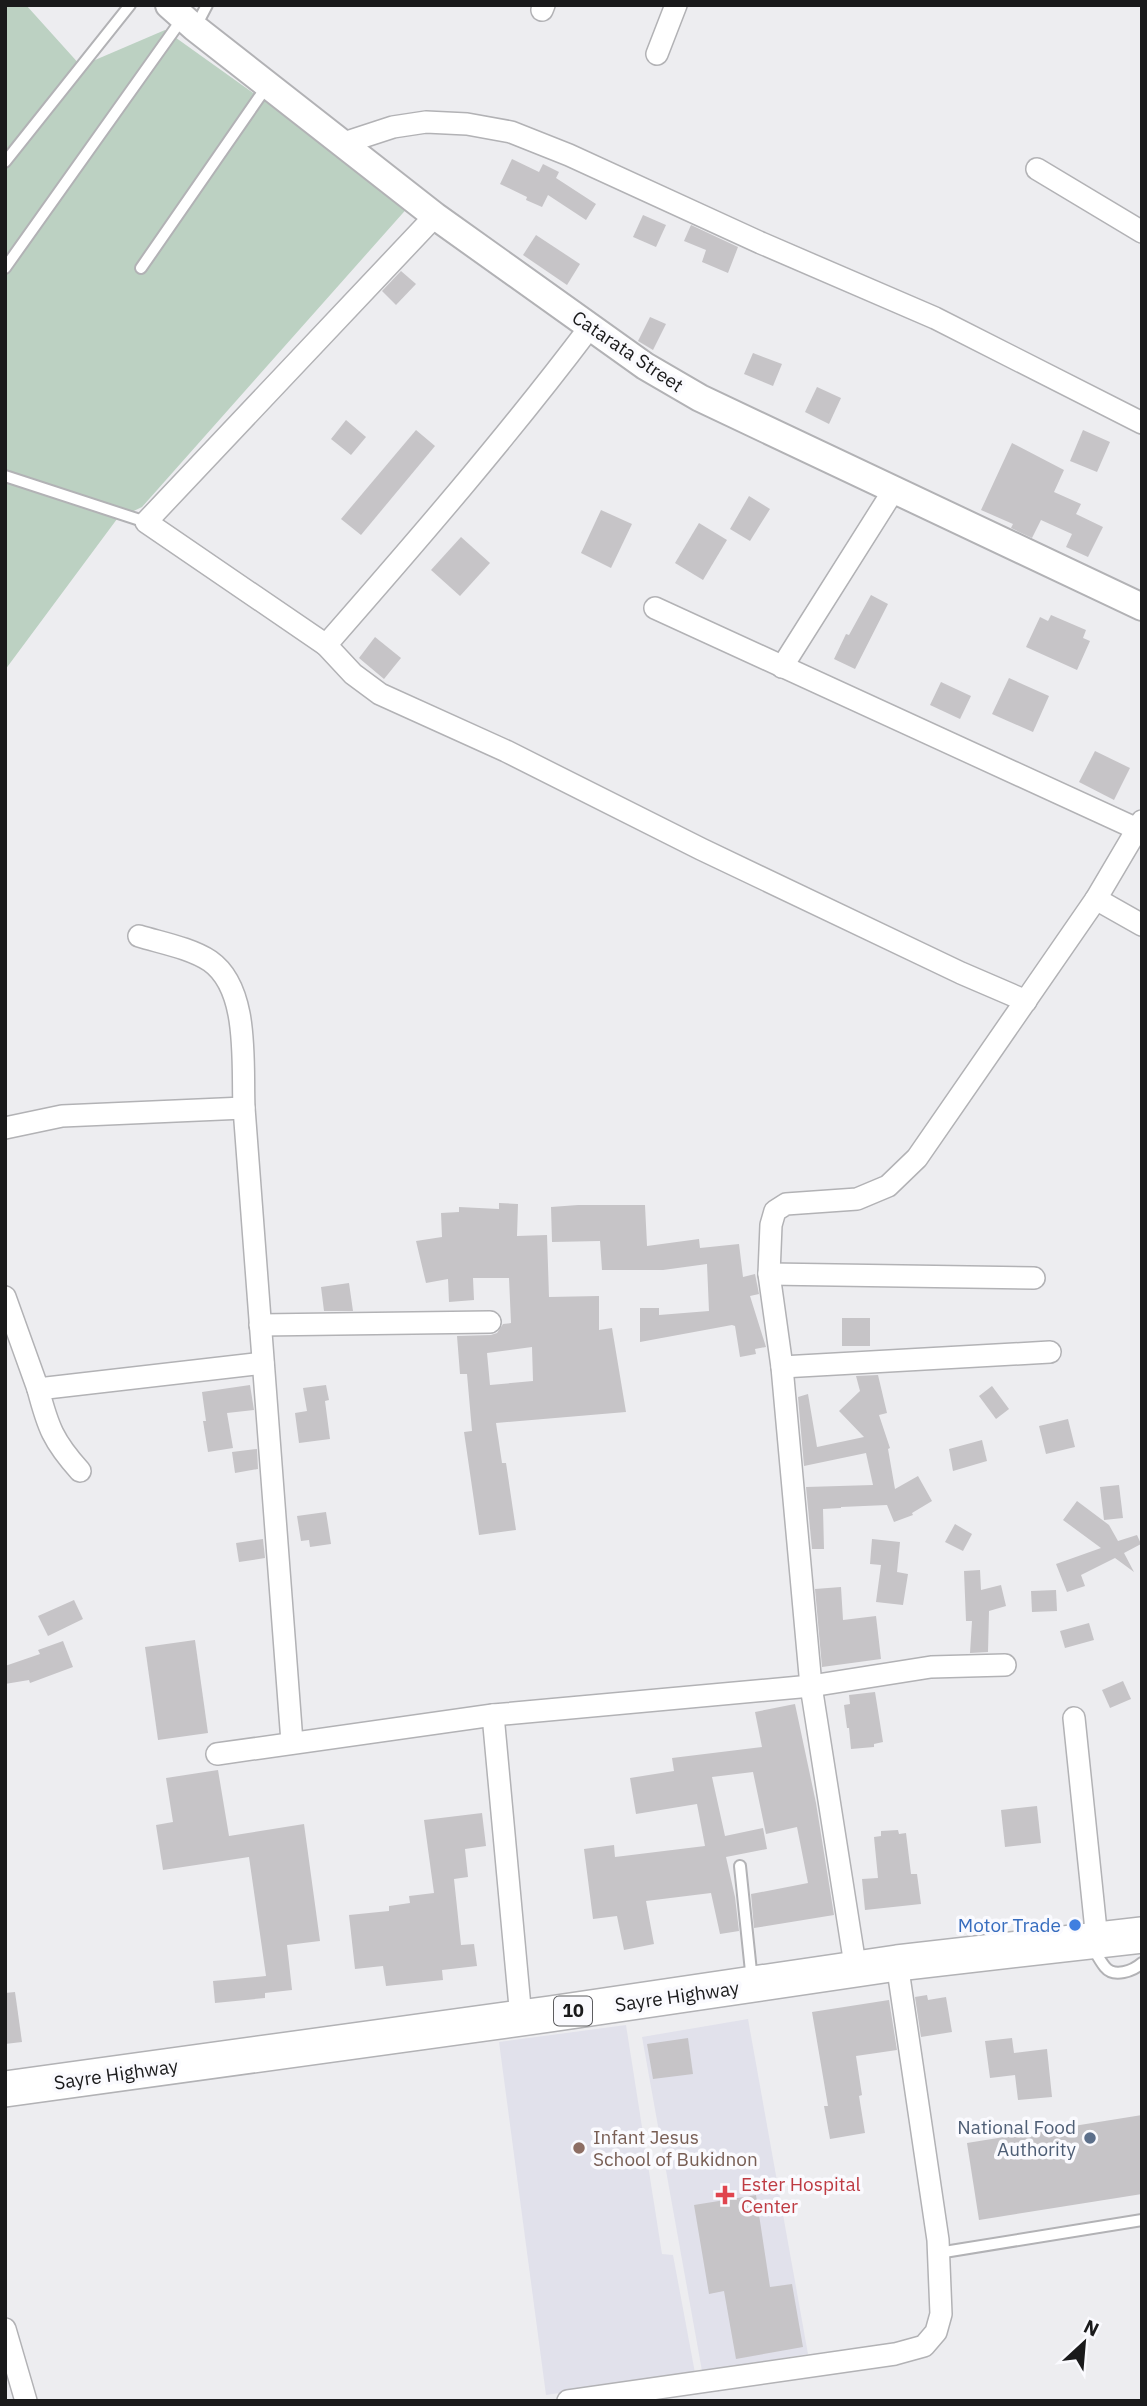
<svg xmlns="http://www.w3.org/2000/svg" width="1147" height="2406" font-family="'IBM Plex Sans',sans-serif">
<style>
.built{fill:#e1e1eb}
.green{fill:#bcd1c2}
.building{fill:#c6c4c7;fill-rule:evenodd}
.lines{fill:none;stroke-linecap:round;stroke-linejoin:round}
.service-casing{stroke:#b2b2b5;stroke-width:14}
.minor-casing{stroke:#b2b2b5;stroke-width:24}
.tertiary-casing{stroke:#b2b2b5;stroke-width:30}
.trunk-casing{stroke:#b2b2b5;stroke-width:38}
.service{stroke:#fff;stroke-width:10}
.minor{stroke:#fff;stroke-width:21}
.tertiary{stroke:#fff;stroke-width:26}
.trunk{stroke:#fff;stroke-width:35}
.shop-dot{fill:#3f7fe0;stroke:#fafafe;stroke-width:2.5}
.service-dot{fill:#5c6f8a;stroke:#fafafe;stroke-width:2.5}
.education-dot{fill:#8d6e63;stroke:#fafafe;stroke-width:2.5}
.health-dot{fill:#e0444e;stroke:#fafafe;stroke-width:2.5}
.labels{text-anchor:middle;stroke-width:7;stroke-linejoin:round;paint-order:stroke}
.shield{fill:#fafafe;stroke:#5d5d5f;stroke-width:2}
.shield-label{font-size:18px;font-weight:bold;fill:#1a1a1b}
.street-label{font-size:19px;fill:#1a1a1b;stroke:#fafafe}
.shop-label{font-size:19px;fill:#366cbe;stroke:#fafafe;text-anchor:end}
.service-label{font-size:19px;fill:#4e5e75;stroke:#fafafe;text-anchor:end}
.education-label{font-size:19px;fill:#785e54;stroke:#fafafe;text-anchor:start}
.health-label{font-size:19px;fill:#be3a42;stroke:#fafafe;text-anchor:start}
</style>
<rect width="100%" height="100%" fill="#ededf0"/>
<!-- built -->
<g class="built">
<polygon points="748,2019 808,2354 702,2371 642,2037"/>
<polygon points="626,2025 662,2254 673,2255 695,2373 546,2395 499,2042"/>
</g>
<!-- green -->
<polygon class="green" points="5,5 26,5 81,66 165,30 410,205 142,507 117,519 5,670"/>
<!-- building -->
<g class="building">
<polygon points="512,159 539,172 543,164 559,172 556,178 596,204 586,220 548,195 542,207 526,200 527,197 500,184"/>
<polygon points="643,215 666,225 656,247 633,237"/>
<polygon points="691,225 738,247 728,273 702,262 706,250 684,241"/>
<polygon points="536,235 580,264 567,285 523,255"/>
<polygon points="401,271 416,284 396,305 382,291"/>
<polygon points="650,317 666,324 653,350 638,341"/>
<polygon points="753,353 782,364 773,386 744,374"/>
<polygon points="817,387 841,398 829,424 805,412"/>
<polygon points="346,420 366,437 351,455 331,439"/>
<polygon points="416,430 435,446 361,535 341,519"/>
<polygon points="1083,430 1110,442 1097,472 1070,461"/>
<polygon points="1012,443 1064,470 1054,492 1081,504 1076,514 1103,527 1088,557 1066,547 1072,534 1041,520 1032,538 1011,528 1013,524 981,510"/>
<polygon points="749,496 770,509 750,541 730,529"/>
<polygon points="601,510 632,524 611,568 581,553"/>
<polygon points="699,523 727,540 703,580 675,563"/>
<polygon points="461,537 490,563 460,596 431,570"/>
<polygon points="871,595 888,604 855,669 834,659 846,634 849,635"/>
<polygon points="1051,615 1086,630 1083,638 1090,641 1077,670 1026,647 1040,617 1048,621"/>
<polygon points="375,637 401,658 384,679 359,658"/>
<polygon points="1009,678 1049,696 1033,732 992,714"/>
<polygon points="941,682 971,696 960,719 930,705"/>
<polygon points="1095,751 1130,768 1114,800 1079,782"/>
<path d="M499,1203L518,1204L517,1236L547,1235L549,1297L599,1296V1330L612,1328L626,1412L496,1423L502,1463H506L516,1530L479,1535L464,1432L472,1431L467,1374H460L457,1336L491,1335L497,1333L503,1324L511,1323L509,1278H473L474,1300L449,1302L448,1279L426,1283L416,1241L442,1237L441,1213L459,1212V1207L499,1209ZM532,1347L533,1381L490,1385L487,1353Z"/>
<polygon points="578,1205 645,1205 647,1246 699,1239 700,1248 739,1244 743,1277 755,1274 759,1294 750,1296 766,1347 755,1349 756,1354 740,1357 735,1326 732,1325 640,1342 640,1308 659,1308 659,1315 709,1311 707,1264 663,1270 602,1270 600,1241 552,1242 551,1207"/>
<polygon points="349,1283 353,1311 324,1311 321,1287"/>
<rect x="842" y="1318" width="28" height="28"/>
<polygon points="878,1375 887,1413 879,1415 890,1448 888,1449 895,1489 918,1476 932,1501 912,1513 913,1515 894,1522 887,1505 841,1507 841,1508 823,1509 824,1549 812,1549 806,1487 873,1485 866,1453 804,1466 798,1397 808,1394 817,1447 864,1437 839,1411 860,1391 856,1376"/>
<polygon points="250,1385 254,1410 227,1413 233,1448 208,1452 203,1421 206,1421 202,1392"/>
<polygon points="326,1385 329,1400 325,1401 330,1439 299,1443 295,1413 307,1411 303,1388"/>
<polygon points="992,1386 1009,1409 996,1419 979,1396"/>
<polygon points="1068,1419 1075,1447 1046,1454 1039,1426"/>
<polygon points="982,1440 987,1461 953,1471 949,1449"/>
<polygon points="257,1449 258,1469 235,1473 232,1452"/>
<polygon points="1119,1485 1123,1518 1104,1520 1100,1487"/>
<polygon points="1077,1501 1109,1525 1118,1541 1137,1535 1141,1544 1124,1553 1134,1572 1115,1558 1081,1575 1085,1586 1067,1592 1056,1564 1101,1548 1063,1520"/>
<polygon points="326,1512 331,1544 310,1547 309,1540 301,1541 297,1516"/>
<polygon points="955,1524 972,1534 963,1551 945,1542"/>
<polygon points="263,1539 265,1558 239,1562 236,1543"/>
<polygon points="872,1539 900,1542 897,1572 908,1574 903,1605 876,1602 881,1565 870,1564"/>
<polygon points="980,1570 981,1590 1001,1585 1006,1606 989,1611 988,1652 970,1653 972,1621 966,1621 964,1571"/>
<polygon points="841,1587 843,1620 876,1616 881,1659 822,1667 815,1589"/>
<polygon points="1056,1590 1057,1611 1032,1612 1031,1591"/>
<polygon points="74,1600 83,1619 48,1636 38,1616"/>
<polygon points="1089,1623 1094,1640 1065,1648 1060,1631"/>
<polygon points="195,1640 208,1733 158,1740 145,1647"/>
<polygon points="63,1641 73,1667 30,1683 29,1680 5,1684 5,1666 40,1654 38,1650"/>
<polygon points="1123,1681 1131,1699 1110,1708 1102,1690"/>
<polygon points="875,1692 883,1742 874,1744 874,1747 851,1749 849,1728 847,1728 844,1705 850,1704 849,1695"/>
<polygon points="795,1704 816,1803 834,1915 754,1928 751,1894 808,1883 797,1827 766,1834 753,1772 712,1777 725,1836 763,1828 767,1849 726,1857 735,1897 739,1931 720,1934 711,1893 646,1901 654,1944 624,1950 617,1916 593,1919 584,1849 614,1845 615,1857 705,1846 697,1804 636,1814 630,1778 674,1771 672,1758 762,1747 755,1712"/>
<polygon points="218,1770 229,1836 304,1824 320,1941 287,1945 292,1990 265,1993 265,1998 215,2003 213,1981 266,1976 249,1857 163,1870 156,1825 173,1822 166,1778"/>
<polygon points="1037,1806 1041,1843 1005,1847 1001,1810"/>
<polygon points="482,1813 486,1846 465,1849 468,1877 454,1879 461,1945 474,1944 477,1966 442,1970 443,1980 386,1986 383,1966 355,1969 349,1915 389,1911 389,1906 410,1903 409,1896 434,1893 424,1820"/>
<polygon points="898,1830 899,1834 906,1833 911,1874 917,1874 921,1904 865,1910 862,1879 878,1878 874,1837 881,1836 881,1831"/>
<polygon points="15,1992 22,2042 5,2044 5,1993"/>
<polygon points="927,1995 928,2000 946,1997 952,2032 921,2037 915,1997"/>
<polygon points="889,2000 897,2050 856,2056 862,2095 859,2096 865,2133 830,2139 824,2106 828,2106 812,2012"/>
<polygon points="688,2038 693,2074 653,2079 647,2044"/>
<polygon points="1012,2038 1014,2053 1047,2049 1052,2097 1018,2100 1015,2075 990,2078 985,2041"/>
<polygon points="1142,2115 1142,2194 979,2220 967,2143"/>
<polygon points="756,2195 770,2287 792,2284 803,2347 736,2359 724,2291 709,2294 694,2205"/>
</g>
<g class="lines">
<defs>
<g id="service">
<polyline points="195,28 207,5"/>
<polyline points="5,162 130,5"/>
<polyline points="5,268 182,19"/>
<polyline points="141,268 267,86"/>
<polyline points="5,476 146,522"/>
<polyline points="740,1866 752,1981"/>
<path d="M1092,1946C1096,1953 1100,1961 1105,1967C1114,1978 1133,1971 1142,1963"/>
<polyline points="938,2253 1142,2220"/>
</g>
<g id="minor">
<polyline points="542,10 544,5"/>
<polyline points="657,54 676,5"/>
<polyline points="341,144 393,127 426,122 467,124 511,132 569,155 761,243 935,318 1142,423"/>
<polyline points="1037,169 1142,232"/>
<path d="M435,216L146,522L326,645C417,541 507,437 590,327"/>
<polyline points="655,608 1137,829"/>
<polyline points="326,645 353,674 380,694 506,751 701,849 961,973 1026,1001"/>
<polyline points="782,667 895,488"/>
<polyline points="1096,899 1142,925"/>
<path d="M139,936C162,943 190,948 210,961C250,989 242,1064 244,1108L292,1742"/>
<polyline points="5,1128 62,1116 244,1108"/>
<polyline points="769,1274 1034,1278"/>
<polyline points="5,1297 38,1389"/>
<polyline points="260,1325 490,1322"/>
<polyline points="782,1367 1050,1352"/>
<path d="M80,1471C53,1441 48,1427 38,1389L263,1363"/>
<polyline points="493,1715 521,2018"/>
<polyline points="1074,1718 1097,1940"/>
<polyline points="217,1754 493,1715 811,1686 931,1667 1005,1665"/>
<polyline points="856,1971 811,1686 782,1367 769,1274 771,1225 775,1211 786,1204 857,1199 888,1186 917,1158 1096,899 1142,821"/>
<polyline points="5,2329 26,2401"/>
<polyline points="568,2401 895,2354 924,2346 936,2332 941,2314 938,2240 897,1963"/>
</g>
<polyline id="tertiary" points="169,5 195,28 435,216 645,366 700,398 1142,607"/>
<polyline id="trunk" points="5,2089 550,2014 897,1963 1142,1935"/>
</defs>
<!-- service casing -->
<use href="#service" class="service-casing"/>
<!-- minor casing -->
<use href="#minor" class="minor-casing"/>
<!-- tertiary casing -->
<use href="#tertiary" class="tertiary-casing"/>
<!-- trunk casing -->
<use href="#trunk" class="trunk-casing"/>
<!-- service -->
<use href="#service" class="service"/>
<!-- minor -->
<use href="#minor" class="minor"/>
<!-- tertiary -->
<use href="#tertiary" class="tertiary"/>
<!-- trunk -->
<use href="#trunk" class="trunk"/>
</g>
<!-- markers -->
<circle class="shop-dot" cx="1075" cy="1925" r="7"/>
<circle class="service-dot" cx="1090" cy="2138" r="7"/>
<circle class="education-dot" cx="579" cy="2148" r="7"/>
<path class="health-dot" d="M721.5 2184.5h7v7h7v7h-7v7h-7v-7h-7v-7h7z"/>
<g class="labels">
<!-- shield labels -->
<rect class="shield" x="554" y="1996.5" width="38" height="29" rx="5"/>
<g class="shield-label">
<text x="573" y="2017">10</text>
</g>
<!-- street labels -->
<g class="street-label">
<text transform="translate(628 351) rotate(34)" y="7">Catarata Street</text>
<text transform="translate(677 1996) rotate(-8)" y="7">Sayre Highway</text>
<text transform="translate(116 2074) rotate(-8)" y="7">Sayre Highway</text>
</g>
<!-- shop labels -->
<g class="shop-label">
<text x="1061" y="1932">Motor Trade</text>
</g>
<!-- service labels -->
<g class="service-label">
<text x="1076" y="2134">National Food<tspan x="1076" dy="22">Authority</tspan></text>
</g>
<!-- education labels -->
<g class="education-label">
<text x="593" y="2144">Infant Jesus<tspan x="593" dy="22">School of Bukidnon</tspan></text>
</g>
<!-- health labels -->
<g class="health-label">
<text x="741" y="2191">Ester Hospital<tspan x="741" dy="22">Center</tspan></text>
</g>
</g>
<!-- border -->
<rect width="1147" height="2406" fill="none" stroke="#1a1a1b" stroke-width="14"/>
<!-- north arrow -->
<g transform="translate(1084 2343) rotate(26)" stroke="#fafafe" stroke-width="5" paint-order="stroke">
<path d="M0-5L12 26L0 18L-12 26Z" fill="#1a1a1b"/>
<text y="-10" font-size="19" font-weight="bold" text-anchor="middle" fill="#1a1a1b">N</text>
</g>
</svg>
